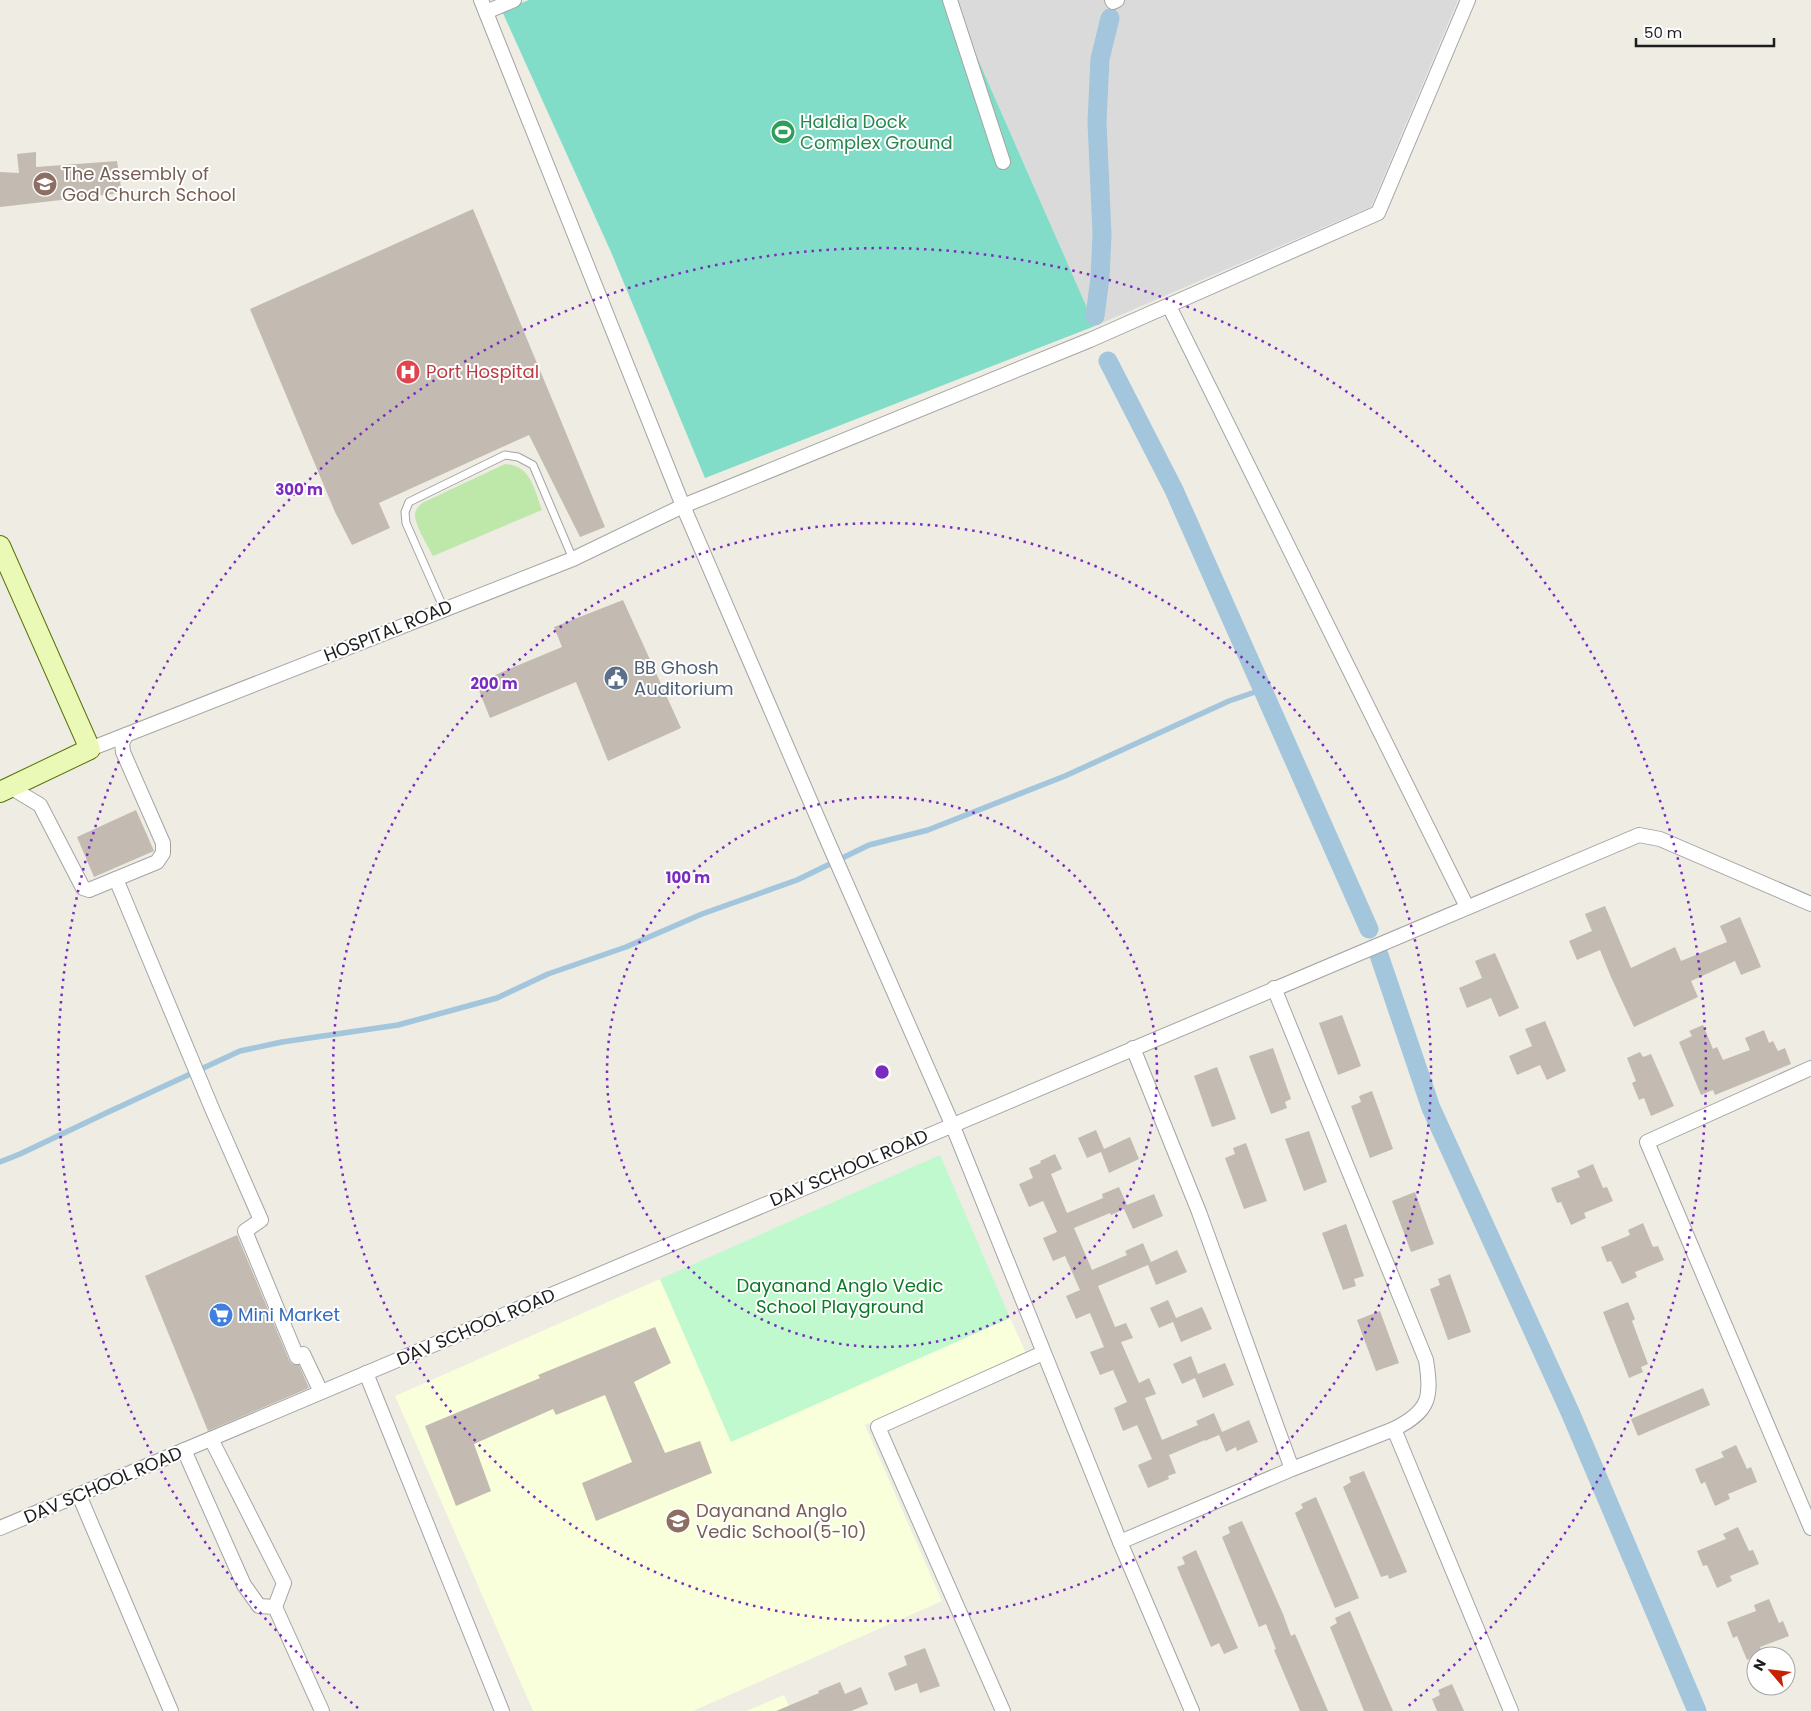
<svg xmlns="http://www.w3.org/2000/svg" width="1811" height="1711" font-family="Poppins,sans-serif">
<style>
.residential{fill:#dbdada}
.education{fill:#f9ffdb}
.grass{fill:#bee8a9}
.park{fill:#bff9cd}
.pitch{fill:#81ddc7}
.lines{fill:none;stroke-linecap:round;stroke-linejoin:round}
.stream{stroke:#a3c6dc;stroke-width:5.5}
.canal{stroke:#a3c6dc;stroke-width:19}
.building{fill:#c3bbb2}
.lane-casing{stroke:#a4a4a4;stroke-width:9}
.street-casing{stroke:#a4a4a4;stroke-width:16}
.secondary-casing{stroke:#567206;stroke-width:22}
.lane{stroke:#fff;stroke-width:7}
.street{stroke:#fff;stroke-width:14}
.secondary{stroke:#ebf9b6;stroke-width:20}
.ring{fill:none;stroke:#7b2cbf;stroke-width:2.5;stroke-dasharray:2.5 5}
.labels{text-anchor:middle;stroke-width:4;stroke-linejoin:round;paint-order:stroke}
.leisure-label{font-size:18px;fill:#27864d;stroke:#fff;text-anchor:start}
.education-label{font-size:18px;fill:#785e54;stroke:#fff;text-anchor:start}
.health-label{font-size:18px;fill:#be3a42;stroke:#fff;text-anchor:start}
.street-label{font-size:18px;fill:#1d1d1d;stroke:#fff}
.service-label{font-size:18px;fill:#4e5e75;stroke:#fff;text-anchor:start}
.park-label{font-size:18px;fill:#0c7926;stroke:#fff}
.shop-label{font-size:18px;fill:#366cbe;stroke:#fff;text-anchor:start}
.centre{fill:#7b2cbf;stroke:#fff;stroke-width:2.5}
.ring-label{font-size:15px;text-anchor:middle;font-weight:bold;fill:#7b2cbf;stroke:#fff;stroke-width:4;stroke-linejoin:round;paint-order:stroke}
</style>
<rect width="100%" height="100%" fill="#eeece3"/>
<!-- residential -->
<polygon class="residential" points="952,0 1458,0 1371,207 1095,326"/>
<!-- education -->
<g class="education">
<polygon points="660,1279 732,1441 1010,1318 1026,1353 865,1425 942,1601 693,1711 533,1711 395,1396"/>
<polygon points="784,1695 791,1711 746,1711"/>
</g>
<!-- grass -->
<path class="grass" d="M505,464C531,465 534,489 542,510L433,556C428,546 414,524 415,513C416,509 419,506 422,503Z"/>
<!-- park -->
<polygon class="park" points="940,1155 1010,1318 731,1442 660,1279"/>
<!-- pitch -->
<polygon class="pitch" points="529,0 952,0 1095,326 705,478 611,252 502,11"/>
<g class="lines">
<!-- stream -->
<polyline class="stream" points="0,1162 20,1154 104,1114 240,1051 282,1042 398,1025 497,998 548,974 626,947 702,914 797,880 869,845 928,830 1065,776 1229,701 1264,689"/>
<!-- canal -->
<g class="canal">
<polyline points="1095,316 1100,278 1102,234 1097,122 1100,59 1110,18"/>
<polyline points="1108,361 1174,490 1369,929"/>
<polyline points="1379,955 1431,1108 1570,1412 1697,1711"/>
</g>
</g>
<!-- building -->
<g class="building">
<polygon points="36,152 36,167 117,161 122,193 0,207 0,172 19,173 17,154"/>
<polygon points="473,209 605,527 580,537 529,435 379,503 390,528 352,545 335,512 250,309"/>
<polygon points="623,600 681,728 608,761 576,682 490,718 476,683 562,647 554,627"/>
<polygon points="136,810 154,851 94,877 77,837"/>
<polygon points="1605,906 1631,968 1675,947 1681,961 1727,942 1720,926 1740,917 1761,967 1741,975 1735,961 1691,981 1698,997 1634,1027 1611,977 1600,950 1577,960 1569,941 1592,931 1585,914"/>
<polygon points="1495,953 1519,1008 1499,1017 1491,998 1467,1008 1459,988 1482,978 1475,961"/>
<polygon points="1342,1015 1361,1066 1338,1075 1319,1023"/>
<polygon points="1545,1021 1566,1071 1547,1080 1540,1065 1517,1075 1509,1056 1532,1046 1525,1029"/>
<polygon points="1703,1025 1713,1049 1717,1047 1723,1060 1750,1050 1745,1038 1764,1030 1769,1043 1773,1041 1778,1051 1785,1048 1791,1064 1715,1095 1713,1090 1701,1095 1679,1042 1692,1036 1689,1031"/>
<polygon points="1273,1048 1291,1099 1285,1102 1287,1108 1271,1114 1249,1056"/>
<polygon points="1640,1052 1643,1057 1651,1054 1674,1106 1651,1116 1644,1098 1639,1100 1632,1083 1636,1081 1627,1058"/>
<polygon points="1217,1067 1236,1119 1212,1127 1194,1076"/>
<polygon points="1372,1091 1393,1149 1370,1158 1351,1106 1361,1102 1359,1096"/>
<polygon points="1096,1130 1104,1149 1130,1137 1139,1159 1109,1173 1101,1152 1087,1158 1078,1138"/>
<polygon points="1309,1131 1327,1182 1304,1191 1285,1139"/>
<polygon points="1246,1143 1267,1201 1244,1209 1225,1158 1235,1154 1233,1148"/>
<polygon points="1055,1154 1062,1169 1051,1174 1067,1213 1103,1198 1102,1194 1119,1187 1127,1205 1154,1194 1163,1216 1133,1229 1124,1209 1111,1215 1110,1213 1074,1228 1092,1270 1127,1255 1125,1251 1143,1243 1151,1262 1177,1250 1187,1272 1156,1285 1148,1265 1098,1286 1115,1327 1126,1323 1133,1338 1121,1342 1139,1383 1149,1378 1156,1394 1145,1398 1162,1440 1198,1425 1196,1421 1214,1413 1222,1432 1249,1420 1258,1442 1237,1451 1236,1447 1226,1452 1219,1435 1205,1441 1205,1440 1169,1455 1176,1473 1168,1476 1169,1479 1148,1488 1138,1465 1152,1459 1137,1425 1123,1431 1114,1408 1127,1402 1113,1370 1100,1375 1090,1352 1104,1347 1090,1313 1076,1319 1066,1296 1080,1290 1065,1256 1053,1261 1043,1238 1057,1232 1043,1201 1029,1207 1019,1184 1033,1178 1029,1168 1041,1163 1040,1161"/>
<polygon points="1593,1164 1603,1188 1607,1187 1613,1201 1584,1213 1586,1218 1571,1225 1561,1202 1557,1203 1551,1188 1580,1177 1577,1171"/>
<polygon points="1415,1192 1434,1244 1411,1252 1392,1201"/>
<polygon points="1643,1223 1653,1247 1658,1246 1664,1260 1635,1272 1637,1277 1622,1284 1611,1261 1607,1262 1601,1247 1630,1235 1628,1230"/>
<polygon points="1346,1224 1364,1276 1354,1279 1356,1286 1343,1290 1322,1233"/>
<polygon points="237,1235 289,1360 292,1364 299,1365 309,1388 208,1431 145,1276"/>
<polygon points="1450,1274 1471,1332 1448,1340 1430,1289 1440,1285 1438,1279"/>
<polygon points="1168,1300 1176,1318 1202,1307 1212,1329 1181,1342 1173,1322 1159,1328 1150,1308"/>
<polygon points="1628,1302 1635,1319 1632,1321 1648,1364 1641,1367 1643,1372 1629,1378 1603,1312"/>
<polygon points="1380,1311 1399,1363 1376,1371 1357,1320"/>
<polygon points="655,1327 671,1363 634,1382 665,1453 700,1441 712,1473 596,1521 582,1483 632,1462 605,1395 556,1415 553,1409 474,1444 491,1491 456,1506 425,1426 540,1378 538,1375"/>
<polygon points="1191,1356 1198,1374 1225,1363 1234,1385 1203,1398 1195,1378 1182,1384 1173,1364"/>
<polygon points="1703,1388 1710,1405 1638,1436 1631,1419"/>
<polygon points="1736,1445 1747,1469 1751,1467 1757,1482 1728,1494 1730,1499 1715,1506 1705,1482 1701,1484 1695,1469 1724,1457 1721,1452"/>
<polygon points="1364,1471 1407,1572 1389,1579 1388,1575 1381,1577 1343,1487 1351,1482 1349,1477"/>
<polygon points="1316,1497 1359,1598 1335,1608 1295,1513 1303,1508 1301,1504"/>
<polygon points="1242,1521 1283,1614 1291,1636 1295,1634 1328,1711 1300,1711 1274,1650 1276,1649 1266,1624 1259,1627 1222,1537 1230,1533 1228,1527"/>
<polygon points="1738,1527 1749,1551 1753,1550 1759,1564 1730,1576 1732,1581 1717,1588 1707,1565 1703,1566 1697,1551 1726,1539 1723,1534"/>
<polygon points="1196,1550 1238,1648 1224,1654 1219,1643 1211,1647 1177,1567 1185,1564 1182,1557"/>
<polygon points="1769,1599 1779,1623 1783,1621 1789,1636 1760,1647 1762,1653 1747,1660 1737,1636 1733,1638 1727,1622 1756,1611 1754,1605"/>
<polygon points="1350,1611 1369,1656 1393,1711 1364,1711 1330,1627 1337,1623 1335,1618"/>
<polygon points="925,1648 940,1686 920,1693 917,1683 895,1691 888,1673 907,1665 904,1656"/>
<polygon points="840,1682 845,1694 861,1687 868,1704 851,1711 776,1711 819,1693 818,1691"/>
<polygon points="1452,1684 1464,1711 1437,1711 1432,1699 1440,1695 1438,1690"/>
</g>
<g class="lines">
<defs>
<polyline id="lane" points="444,609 406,523 405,512 409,502 505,455 518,457 533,465 573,559"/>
<g id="street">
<polyline points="481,0 683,506 828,842 952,1124 1120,1542"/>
<polyline points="950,0 1003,162"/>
<polyline points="1112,0 1113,2 1117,0"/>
<polyline points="486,12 514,0"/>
<polyline points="1169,306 1467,907"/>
<polyline points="90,749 573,559 683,506 1090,340 1378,213 1468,0"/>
<polyline points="10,787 40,805 83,888 89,890 157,862 163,853 163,843 123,752 122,743 126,735"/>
<polyline points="116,879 213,1111 261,1220 245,1231 297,1357 303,1354 321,1392"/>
<path d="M1274,988L1426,1360C1432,1397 1430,1411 1394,1429"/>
<polyline points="1133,1048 1199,1212 1292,1469"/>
<polyline points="1811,1068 1647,1142 1811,1528"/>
<polyline points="366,1373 502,1711"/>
<polyline points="211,1439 284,1583 275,1607"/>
<polyline points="184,1450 244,1585 259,1606 275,1607 322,1711"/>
<polyline points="79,1495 171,1711"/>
<polyline points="0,1528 1639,835 1660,839 1811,904"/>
<polyline points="1003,1711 878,1427 1043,1353"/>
<polyline points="1192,1711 1120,1542 1292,1469 1394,1429 1511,1711"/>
</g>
<polyline id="secondary" points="0,546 90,749 0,792"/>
</defs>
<!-- lane casing -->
<use href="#lane" class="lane-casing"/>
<!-- street casing -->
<use href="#street" class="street-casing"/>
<!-- secondary casing -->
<use href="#secondary" class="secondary-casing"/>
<!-- lane -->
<use href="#lane" class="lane"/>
<!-- street -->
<use href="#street" class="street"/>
<!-- secondary -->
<use href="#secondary" class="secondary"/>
</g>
<!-- distance rings -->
<g class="ring">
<circle cx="882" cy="1072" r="275"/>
<circle cx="882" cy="1072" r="549"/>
<path d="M358 1708A824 824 0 1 1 1406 1708"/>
</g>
<!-- icons -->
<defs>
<symbol id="stadium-disc" viewBox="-11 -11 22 22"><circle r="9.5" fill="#2e9e5b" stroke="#fff"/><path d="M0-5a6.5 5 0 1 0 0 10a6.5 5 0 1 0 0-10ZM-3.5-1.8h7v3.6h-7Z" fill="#fff"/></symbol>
<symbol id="school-disc" viewBox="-11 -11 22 22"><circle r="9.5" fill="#8d6e63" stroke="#fff"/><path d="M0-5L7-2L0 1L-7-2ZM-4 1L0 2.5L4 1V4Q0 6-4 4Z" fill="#fff"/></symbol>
<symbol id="hospital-disc" viewBox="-11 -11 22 22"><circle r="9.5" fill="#e0444e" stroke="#fff"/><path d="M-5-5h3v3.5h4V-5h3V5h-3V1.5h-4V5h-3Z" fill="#fff"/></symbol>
<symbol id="civic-disc" viewBox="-11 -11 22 22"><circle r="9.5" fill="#5c6f8a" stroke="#fff"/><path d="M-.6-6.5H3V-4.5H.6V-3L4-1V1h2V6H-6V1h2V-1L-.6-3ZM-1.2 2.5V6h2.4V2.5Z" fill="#fff"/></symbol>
<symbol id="supermarket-disc" viewBox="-11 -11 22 22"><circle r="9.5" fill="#3f7fe0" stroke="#fff"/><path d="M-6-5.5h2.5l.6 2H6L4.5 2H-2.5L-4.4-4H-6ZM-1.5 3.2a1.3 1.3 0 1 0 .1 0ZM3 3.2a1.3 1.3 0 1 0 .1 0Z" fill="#fff"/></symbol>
</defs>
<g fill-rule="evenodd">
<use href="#stadium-disc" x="769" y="118" width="28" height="28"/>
<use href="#school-disc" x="31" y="170" width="28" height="28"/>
<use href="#hospital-disc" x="394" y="358" width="28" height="28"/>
<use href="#civic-disc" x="602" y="664" width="28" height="28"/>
<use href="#supermarket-disc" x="207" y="1301" width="28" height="28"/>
<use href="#school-disc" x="664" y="1507" width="28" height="28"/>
</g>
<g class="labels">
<!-- leisure labels -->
<g class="leisure-label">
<text x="800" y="128">Haldia Dock<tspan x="800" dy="21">Complex Ground</tspan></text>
</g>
<!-- education labels -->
<g class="education-label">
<text x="62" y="180">The Assembly of<tspan x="62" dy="21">God Church School</tspan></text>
<text x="696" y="1517">Dayanand Anglo<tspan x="696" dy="21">Vedic School(5-10)</tspan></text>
</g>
<!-- health labels -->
<g class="health-label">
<text x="426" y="378">Port Hospital</text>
</g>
<!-- street labels -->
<g class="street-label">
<text transform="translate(388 631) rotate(-22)" y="6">HOSPITAL ROAD</text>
<text transform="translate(849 1168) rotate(-23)" y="6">DAV SCHOOL ROAD</text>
<text transform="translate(476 1327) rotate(-23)" y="6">DAV SCHOOL ROAD</text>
<text transform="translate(103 1485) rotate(-23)" y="6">DAV SCHOOL ROAD</text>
</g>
<!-- service labels -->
<g class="service-label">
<text x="634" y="674">BB Ghosh<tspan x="634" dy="21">Auditorium</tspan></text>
</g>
<!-- park labels -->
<g class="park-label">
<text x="840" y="1292">Dayanand Anglo Vedic<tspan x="840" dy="21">School Playground</tspan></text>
</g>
<!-- shop labels -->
<g class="shop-label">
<text x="238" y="1321">Mini Market</text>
</g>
</g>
<circle cx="882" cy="1072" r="8" class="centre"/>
<g class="ring-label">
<text x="299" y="495">300 m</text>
<text x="494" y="689">200 m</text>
<text x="688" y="883">100 m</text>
</g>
<!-- north arrow -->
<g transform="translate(1771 1671) rotate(298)"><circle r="24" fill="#ffffff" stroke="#a5a5a5"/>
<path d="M0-4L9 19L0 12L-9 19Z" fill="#c82002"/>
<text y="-8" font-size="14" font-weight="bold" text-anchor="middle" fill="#1d1d1d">N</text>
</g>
<!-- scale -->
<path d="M1636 38v8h138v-8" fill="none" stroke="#1d1d1d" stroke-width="2.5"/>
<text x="1644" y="38" font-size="15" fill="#1d1d1d" stroke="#ffffff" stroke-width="4" paint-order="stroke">50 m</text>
</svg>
